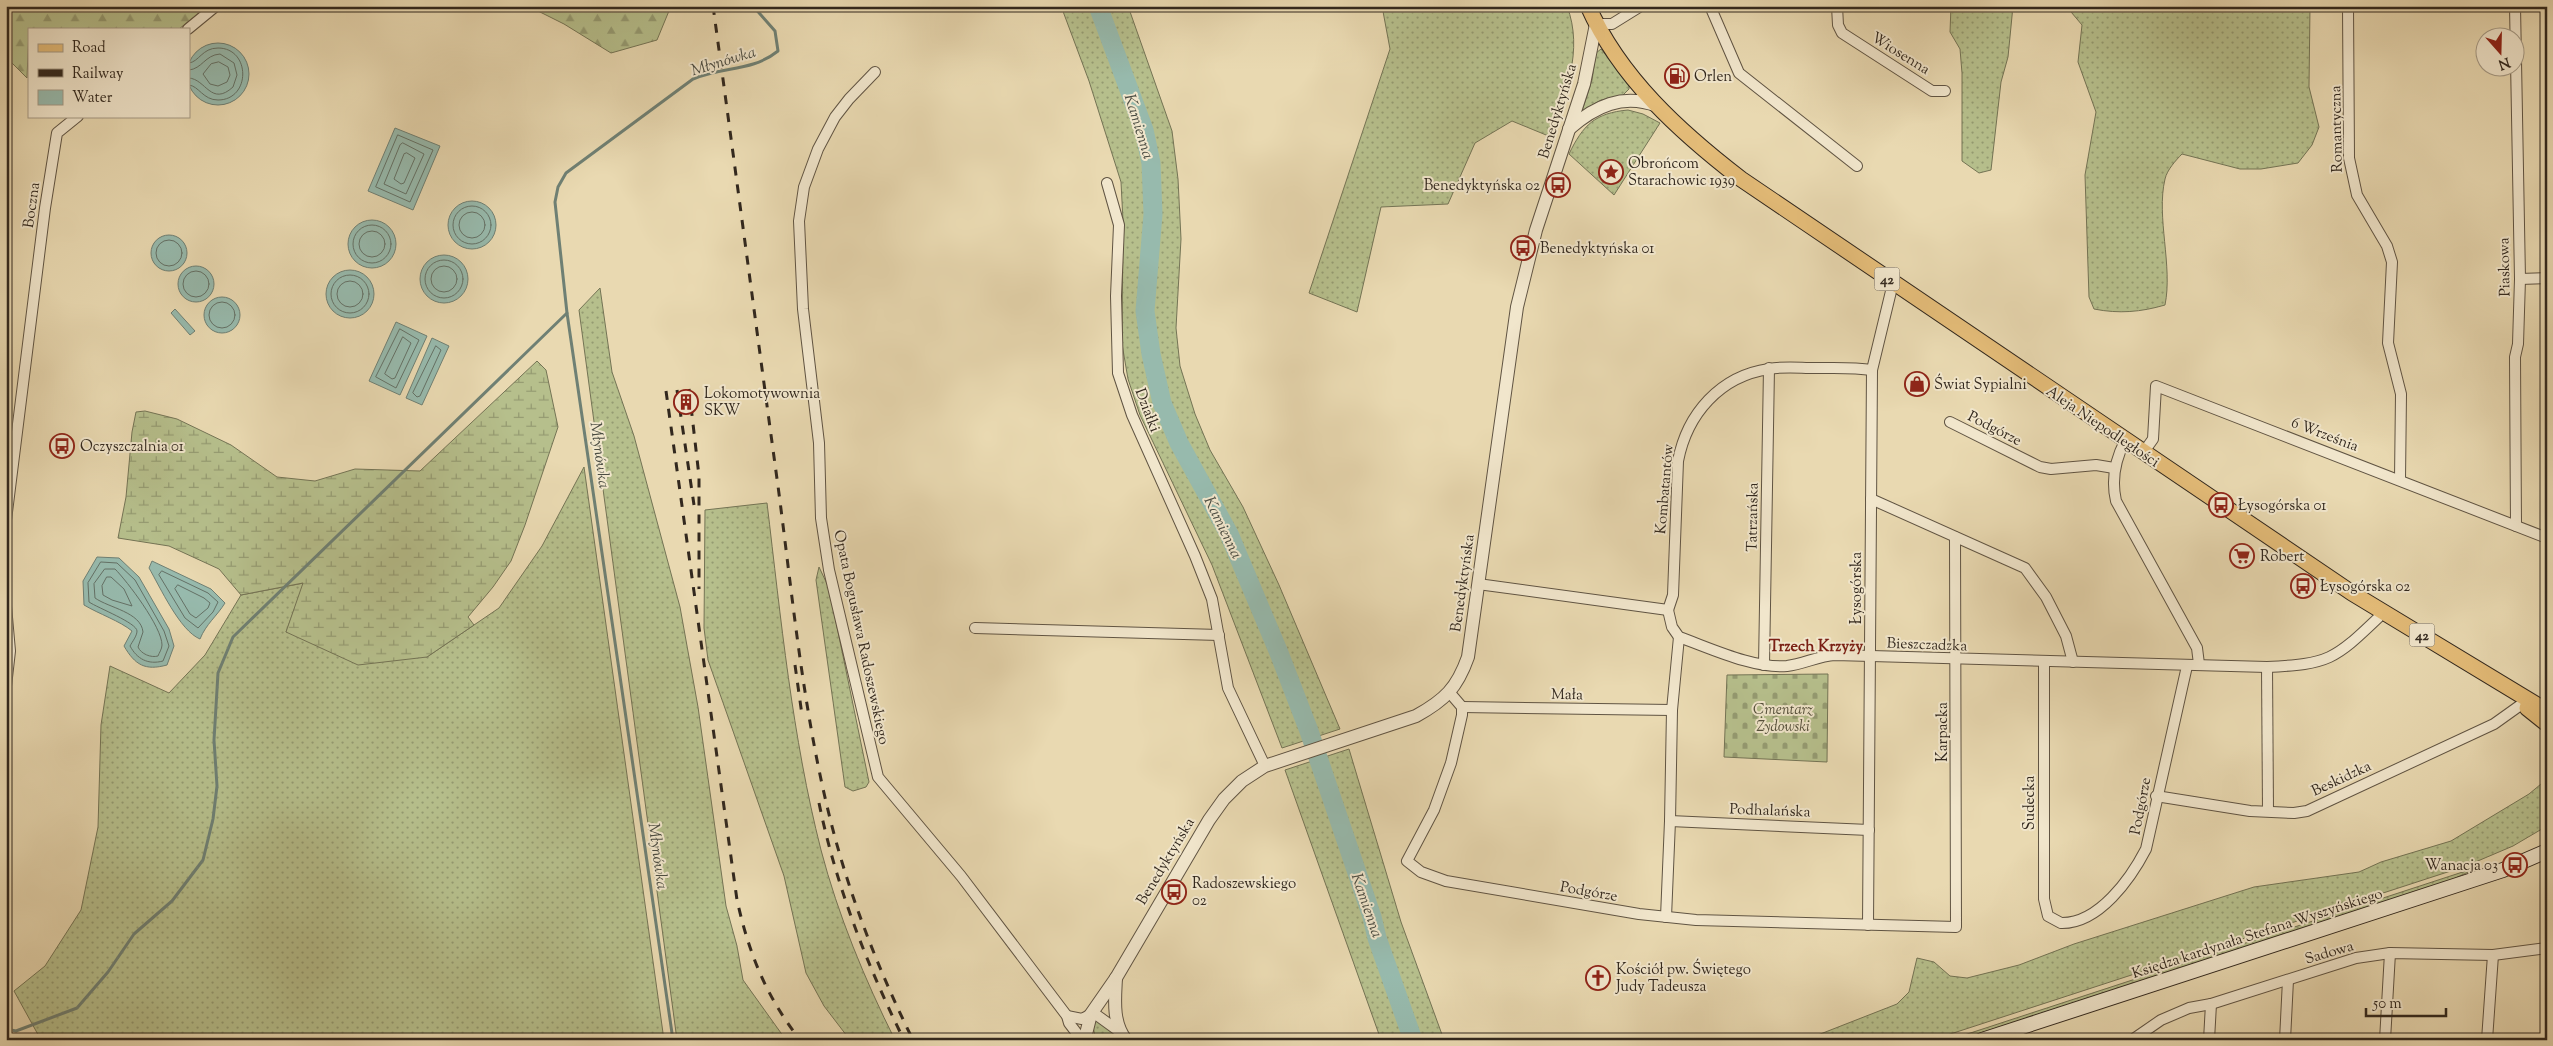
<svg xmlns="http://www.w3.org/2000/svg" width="2553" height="1046" font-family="'Sorts Mill Goudy',serif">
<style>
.grass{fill:url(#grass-dots);stroke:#747455}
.forest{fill:url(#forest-firs);stroke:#747455}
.wetland{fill:url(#wetland-marsh);stroke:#747455}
.cemetery{fill:url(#cemetery-stones);stroke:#747455}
.water{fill:#97baad;stroke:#6f8074}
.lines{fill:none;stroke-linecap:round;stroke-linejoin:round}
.shore{stroke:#647166;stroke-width:1}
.stream{stroke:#6f8074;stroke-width:3}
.river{stroke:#97baad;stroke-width:19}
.minor-casing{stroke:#605443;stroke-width:12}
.tertiary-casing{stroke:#605443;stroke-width:14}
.secondary-casing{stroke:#32281e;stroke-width:16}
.primary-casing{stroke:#32281e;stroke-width:17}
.minor{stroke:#f1e6cc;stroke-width:10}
.tertiary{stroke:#f1e6cc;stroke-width:12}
.secondary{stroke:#f1e6cc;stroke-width:14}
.primary{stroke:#e4bc78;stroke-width:15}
.rail{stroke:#32281e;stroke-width:3;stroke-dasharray:9 9;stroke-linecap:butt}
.labels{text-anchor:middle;stroke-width:4;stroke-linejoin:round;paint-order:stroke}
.shield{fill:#f1e6cc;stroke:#6b6152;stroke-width:1}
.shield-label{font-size:14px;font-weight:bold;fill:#32281e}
.street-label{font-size:15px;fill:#32281e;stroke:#f1e6cc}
.poi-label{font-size:15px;fill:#32281e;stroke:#f1e6cc;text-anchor:start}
.park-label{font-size:15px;font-style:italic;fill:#534e3a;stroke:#f1e6cc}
.water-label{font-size:16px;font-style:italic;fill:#4b4c42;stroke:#f1e6cc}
.neighbourhood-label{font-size:16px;font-weight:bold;fill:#7a1f14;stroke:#f1e6cc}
</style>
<defs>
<pattern id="grass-dots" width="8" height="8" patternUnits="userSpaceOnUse" patternTransform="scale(1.25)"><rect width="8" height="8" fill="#b6bf8c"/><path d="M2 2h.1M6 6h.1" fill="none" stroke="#959b72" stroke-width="1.8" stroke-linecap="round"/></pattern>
<pattern id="forest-firs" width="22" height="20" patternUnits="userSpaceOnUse" patternTransform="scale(1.25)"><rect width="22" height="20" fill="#b6bf8c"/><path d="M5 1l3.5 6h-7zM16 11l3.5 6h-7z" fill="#959b72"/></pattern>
<pattern id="wetland-marsh" width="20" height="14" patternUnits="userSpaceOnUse" patternTransform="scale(1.25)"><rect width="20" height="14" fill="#b6bf8c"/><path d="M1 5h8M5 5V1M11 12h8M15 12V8" fill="none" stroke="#959b72"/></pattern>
<pattern id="cemetery-stones" width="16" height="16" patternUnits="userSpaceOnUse" patternTransform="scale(1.25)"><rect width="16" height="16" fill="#b6bf8c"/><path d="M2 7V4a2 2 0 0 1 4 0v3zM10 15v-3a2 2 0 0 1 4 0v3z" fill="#959b72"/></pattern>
</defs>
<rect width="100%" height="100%" fill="#e9d9b1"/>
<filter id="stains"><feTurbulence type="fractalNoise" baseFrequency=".004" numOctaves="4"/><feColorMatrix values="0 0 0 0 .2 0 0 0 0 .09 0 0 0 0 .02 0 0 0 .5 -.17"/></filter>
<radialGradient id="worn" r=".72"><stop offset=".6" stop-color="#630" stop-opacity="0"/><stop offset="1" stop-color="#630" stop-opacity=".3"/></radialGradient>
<!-- grass -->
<g class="grass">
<polygon points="1061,6 1128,6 1172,131 1178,179 1181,239 1176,328 1180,366 1195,414 1210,450 1243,507 1279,585 1340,729 1282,748 1212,565 1140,415 1128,379 1122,344 1123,221 1121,182 1089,81"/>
<path d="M1382,6H1567C1584,51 1565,94 1551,137L1512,121L1475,143L1448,204L1381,207L1357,312L1309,293L1390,49Z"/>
<polygon points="1951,6 2013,6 2008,57 2001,82 1991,170 1979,173 1962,161 1962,73 1960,49 1950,32"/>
<path d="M2066,6H2310L2309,87L2319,127L2312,145L2298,163L2261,169H2240L2182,154C2176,160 2167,170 2165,179C2156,217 2173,266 2165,305C2141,312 2119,314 2094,309L2089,297L2085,175L2096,112L2078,62L2082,25Z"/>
<polygon points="1601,49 1629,84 1629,89 1622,96 1601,100 1582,111 1592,80 1596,53"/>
<path d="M1628,110L1643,114L1660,123L1614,195L1569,154C1583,125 1595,113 1628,110Z"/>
<polygon points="600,288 612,372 634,436 680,607 698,707 726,906 737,946 743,980 786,1040 677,1040 579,310"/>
<polygon points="584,467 664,1040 41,1040 14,991 45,966 81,910 98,827 101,725 110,666 169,693 205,655 241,595 304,583 286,632 427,657 499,608 542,546"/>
<path d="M767,503C781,619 792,736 821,850C838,915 865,980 895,1040H850L824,1006L806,973L784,876L708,660L704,628L705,510Z"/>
<polygon points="819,567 829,588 869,782 866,787 853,791 845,787 816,580"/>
<polygon points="1349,749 1401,922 1444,1040 1381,1040 1285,770"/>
<polygon points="2547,779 2547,826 2513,846 2466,866 1932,1040 1805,1040 1897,1004 1909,992 1917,958 1934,962 1950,976 1967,978 2019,965 2074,944 2254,887 2359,872 2381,862 2451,841 2529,794"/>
<polygon points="2481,866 2447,882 1959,1040 1949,1040"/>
<path d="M1095,1020C1103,1021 1114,1032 1116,1040H1096L1093,1027Z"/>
</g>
<!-- forest -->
<g class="forest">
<polygon points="6,6 208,6 179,29 29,29 27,78 6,57"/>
<polygon points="528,6 671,6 657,40 611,53 564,24"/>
</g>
<!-- wetland -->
<polygon class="wetland" points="537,361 546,370 558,427 525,525 511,561 493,587 468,617 474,625 427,657 358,665 286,632 303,583 241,595 219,569 169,546 118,538 126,497 132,432 136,412 145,411 177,419 231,445 277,477 315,481 355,469 420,471"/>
<!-- cemetery -->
<polygon class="cemetery" points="1828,674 1827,762 1724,757 1727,675"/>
<!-- water -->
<g class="water">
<circle cx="218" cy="74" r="31"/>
<polygon points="395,128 440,146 413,210 368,191"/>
<circle cx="472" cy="225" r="24"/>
<circle cx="372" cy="244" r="24"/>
<circle cx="169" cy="253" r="18"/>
<circle cx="444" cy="279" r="24"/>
<circle cx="196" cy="284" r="18"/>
<circle cx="350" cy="294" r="24"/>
<circle cx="222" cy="315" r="18"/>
<polygon points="175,309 195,331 190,335 171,313"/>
<polygon points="396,322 427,336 400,395 369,381"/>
<polygon points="432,338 449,346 422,405 406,398"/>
<path d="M97,557L119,558L139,577L169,629L174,646L167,665C145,671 135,665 124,646L132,631C120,621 99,614 84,605L83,581Z"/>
<path d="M152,561L211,589L225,603C217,616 206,624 200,639C180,631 160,587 149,568Z"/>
</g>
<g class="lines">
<!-- shore -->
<g class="shore">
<polygon points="219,62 228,67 230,75 227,82 218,86 210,84 203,74 211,64"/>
<path d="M189,63C199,62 202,48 218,48C251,48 251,100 218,100C203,100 199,86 189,85"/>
<path d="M189,70C202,69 205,55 220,54L234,63L237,75L233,87C211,107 206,79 189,78"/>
<polygon points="398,135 433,150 410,202 376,187"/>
<polygon points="403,143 424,154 406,194 384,184 400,145"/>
<polygon points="407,153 415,158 404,183 401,184 394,179 404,154"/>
<circle cx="472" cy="225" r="19"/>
<circle cx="472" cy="225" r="13"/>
<circle cx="372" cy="244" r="19"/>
<circle cx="372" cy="244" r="13"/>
<circle cx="169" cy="253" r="13"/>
<circle cx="444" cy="279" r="19"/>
<circle cx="444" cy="279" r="13"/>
<circle cx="196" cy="284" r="13"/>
<circle cx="350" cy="294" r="19"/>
<circle cx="350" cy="294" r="13"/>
<circle cx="222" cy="315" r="13"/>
<polygon points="400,329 419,340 396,388 376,377"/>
<polygon points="403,337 411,343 395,378 392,379 385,374"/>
<polygon points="436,346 441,350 420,396 417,397 413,393"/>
<path d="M101,562L117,563L135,580L164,631L169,646L163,661C148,665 137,659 130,646C132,642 137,636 137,631C137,623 98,608 89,602L88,583Z"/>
<path d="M105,569H115C127,581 162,627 162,645C162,649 159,653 158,656C151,658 141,654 138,647L143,632C141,612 109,608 95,598L94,584Z"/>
<polygon points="162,571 208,593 218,602 213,612 198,628 185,618 159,575"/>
<polygon points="107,577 111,577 124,589 132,606 112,600 103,595 102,586"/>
<polygon points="178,585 204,598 210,603 208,608 196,618 190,614 175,589"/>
</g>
<!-- stream -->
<g class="stream">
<polyline points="6,1029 16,1031 77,1008 108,972 134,934 172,901 203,860 213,819 217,786 214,740 218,673 233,637 567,313"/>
<path d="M673,1040L567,313L555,202L558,187L566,173L693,79C723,66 752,72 778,51L775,31L753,6"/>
</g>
<!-- river -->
<polyline class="river" points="1098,6 1144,130 1151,163 1153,214 1145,311 1151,354 1162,403 1179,443 1229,534 1279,653 1309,731 1372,917 1377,938 1413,1040"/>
<defs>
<g id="minor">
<polyline points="1710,6 1739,73 1857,166"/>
<polyline points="1837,6 1838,25 1842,33 1932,91 1945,91"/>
<polyline points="2348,6 2349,158 2357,195 2387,246 2392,262 2388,343 2401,394 2400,479"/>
<polyline points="2515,6 2520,279 2518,344 2515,357 2516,526"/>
<polyline points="1596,24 1612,24 1641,6"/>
<polyline points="188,29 216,6"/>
<polyline points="875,72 849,99 835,117 818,149 804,187 799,221 803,309 819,443 821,518 829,570 878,777 961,876 1067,1016 1069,1023 1082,1040"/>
<polyline points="1107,183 1119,225 1116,296 1118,373 1132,415 1195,556 1212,599 1228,688 1265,766"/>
<polyline points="2520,279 2547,278"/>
<polyline points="1950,422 2040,467 2051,469 2096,465 2114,468"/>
<path d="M2125,441C2115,460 2111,479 2116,501L2197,648L2199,664"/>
<polyline points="2143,453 2153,439 2156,386 2547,538"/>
<polyline points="1871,499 2025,568 2046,597 2066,636 2073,662"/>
<polyline points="6,520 45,208 57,133 78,116"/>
<polyline points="1478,584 1668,610"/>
<polyline points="6,606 10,651 6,686"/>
<path d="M1668,610L1672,627L1679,637C1710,648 1754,669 1787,666C1804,664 1818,656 1835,655L2267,667C2329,664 2334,660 2378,618L2382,611"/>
<path d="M1668,610L1673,595L1678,461C1687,414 1720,376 1769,369C1783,366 1800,368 1815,368C1834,368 1853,367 1872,370"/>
<polyline points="975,628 1219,635"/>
<path d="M2044,662V899L2048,916L2061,923C2099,924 2131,878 2146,849L2187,666"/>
<polyline points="1764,665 1769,368"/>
<polyline points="2267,667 2268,810"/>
<polyline points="1450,693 1462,707 1462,715 1451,763 1434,810 1407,861 1421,872 1446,881 1639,914 1696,920 1956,927 1955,537"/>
<polyline points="1462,707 1672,710"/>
<polyline points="2156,796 2250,811 2294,813 2307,811 2494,724 2522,704"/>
<polyline points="1670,821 1869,830"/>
<polyline points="1666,917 1670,821 1672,710 1679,637"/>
<polyline points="1868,925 1872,370 1893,283"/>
<polyline points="1067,1016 1082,1019 1091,1014 1098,1016 1120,1032"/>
<polyline points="2132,1040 2161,1020 2189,1008 2211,1004 2356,958 2390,953 2493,955 2547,948"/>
<polyline points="2209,1040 2211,1004"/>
<polyline points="2285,1040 2288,980"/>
<polyline points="2385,1040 2390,953"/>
<polyline points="2487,1040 2493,955"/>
</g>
<g id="tertiary">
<path d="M1569,129C1595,106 1623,93 1657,106"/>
<path d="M1116,978C1115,999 1112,1022 1126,1040"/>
<path d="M1088,1040L1086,1034L1091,1014L1116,978L1209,820L1224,799L1242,781L1265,766L1416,716C1445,700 1457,688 1468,657L1517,307L1536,230L1584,84L1596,24"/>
</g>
<polyline id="secondary" points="1982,1040 2503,870 2547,851"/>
<g id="primary">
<path d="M1588,6C1620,78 1680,132 1741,179L2352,593L2547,711"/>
<polyline points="2527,708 2547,724"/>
</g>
</defs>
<!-- minor casing -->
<use href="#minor" class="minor-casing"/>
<!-- tertiary casing -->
<use href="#tertiary" class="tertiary-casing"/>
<!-- secondary casing -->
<use href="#secondary" class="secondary-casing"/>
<!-- primary casing -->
<use href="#primary" class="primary-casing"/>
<!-- minor -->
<use href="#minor" class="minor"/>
<!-- tertiary -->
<use href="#tertiary" class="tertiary"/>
<!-- secondary -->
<use href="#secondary" class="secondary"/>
<!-- primary -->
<use href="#primary" class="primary"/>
<!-- rail -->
<g class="rail">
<path d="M713,6C735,166 756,326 778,486C792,592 802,701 827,806C846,887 876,965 913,1040"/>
<polyline points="689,389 699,476 699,589"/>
<polyline points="677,390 694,505"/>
<path d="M666,391L737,900C749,954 766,996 800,1040"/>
<polyline points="795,665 802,715"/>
<path d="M819,803C836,886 867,965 904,1040"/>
</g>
</g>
<!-- icons -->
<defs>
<symbol id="fuel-ring" viewBox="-11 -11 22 22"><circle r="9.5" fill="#f1e6cc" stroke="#8f2418" stroke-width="1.5"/><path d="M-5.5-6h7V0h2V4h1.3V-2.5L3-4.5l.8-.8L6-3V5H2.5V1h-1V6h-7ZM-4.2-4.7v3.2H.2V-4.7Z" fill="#8f2418"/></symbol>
<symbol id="sight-ring" viewBox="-11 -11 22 22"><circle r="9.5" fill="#f1e6cc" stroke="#8f2418" stroke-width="1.5"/><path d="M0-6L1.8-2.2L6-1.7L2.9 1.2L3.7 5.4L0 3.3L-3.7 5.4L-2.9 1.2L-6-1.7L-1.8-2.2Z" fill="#8f2418"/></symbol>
<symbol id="bus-ring" viewBox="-11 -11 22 22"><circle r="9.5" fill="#f1e6cc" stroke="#8f2418" stroke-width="1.5"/><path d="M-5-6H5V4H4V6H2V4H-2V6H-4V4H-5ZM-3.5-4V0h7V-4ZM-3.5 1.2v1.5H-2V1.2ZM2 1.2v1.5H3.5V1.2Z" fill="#8f2418"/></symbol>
<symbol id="shop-ring" viewBox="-11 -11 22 22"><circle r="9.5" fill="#f1e6cc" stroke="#8f2418" stroke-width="1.5"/><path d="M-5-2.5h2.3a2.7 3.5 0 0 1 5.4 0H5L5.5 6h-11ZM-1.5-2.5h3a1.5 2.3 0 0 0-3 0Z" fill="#8f2418"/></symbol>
<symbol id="building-ring" viewBox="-11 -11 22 22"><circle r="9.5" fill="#f1e6cc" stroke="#8f2418" stroke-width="1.5"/><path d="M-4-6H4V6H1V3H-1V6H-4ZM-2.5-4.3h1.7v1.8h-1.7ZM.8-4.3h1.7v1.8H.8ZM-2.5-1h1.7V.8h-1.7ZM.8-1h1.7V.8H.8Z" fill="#8f2418"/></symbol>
<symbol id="supermarket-ring" viewBox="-11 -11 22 22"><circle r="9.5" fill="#f1e6cc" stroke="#8f2418" stroke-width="1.5"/><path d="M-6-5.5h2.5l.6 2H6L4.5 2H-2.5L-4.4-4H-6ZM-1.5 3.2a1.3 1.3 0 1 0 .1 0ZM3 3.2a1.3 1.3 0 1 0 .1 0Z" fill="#8f2418"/></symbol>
<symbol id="church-ring" viewBox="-11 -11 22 22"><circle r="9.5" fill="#f1e6cc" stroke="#8f2418" stroke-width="1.5"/><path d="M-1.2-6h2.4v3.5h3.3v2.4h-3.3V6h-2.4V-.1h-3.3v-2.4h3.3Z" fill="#8f2418"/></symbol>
</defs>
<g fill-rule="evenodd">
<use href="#fuel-ring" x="1663" y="62" width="28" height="28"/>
<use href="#sight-ring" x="1597" y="158" width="28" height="28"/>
<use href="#bus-ring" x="1544" y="171" width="28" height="28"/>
<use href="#bus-ring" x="1509" y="234" width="28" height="28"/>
<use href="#shop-ring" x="1903" y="370" width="28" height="28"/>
<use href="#building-ring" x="672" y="388" width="28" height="28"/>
<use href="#bus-ring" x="48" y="432" width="28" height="28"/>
<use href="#bus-ring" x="2207" y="491" width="28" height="28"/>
<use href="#supermarket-ring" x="2228" y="542" width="28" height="28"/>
<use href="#bus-ring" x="2289" y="572" width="28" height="28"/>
<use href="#bus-ring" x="2501" y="851" width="28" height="28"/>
<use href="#bus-ring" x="1160" y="878" width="28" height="28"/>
<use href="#church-ring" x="1584" y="964" width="28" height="28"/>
</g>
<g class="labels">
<!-- shield labels -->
<g class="shield">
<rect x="1874.5" y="267.5" width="25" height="23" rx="4"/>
<rect x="2409.5" y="623.5" width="25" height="23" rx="4"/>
</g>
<g class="shield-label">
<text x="1887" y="284">42</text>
<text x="2422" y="640">42</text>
</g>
<!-- street labels -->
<g class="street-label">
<text transform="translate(1901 53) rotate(32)" y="5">Wiosenna</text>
<text transform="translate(1557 111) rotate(-73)" y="5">Benedyktyńska</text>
<text transform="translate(2336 129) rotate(-91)" y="5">Romantyczna</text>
<text transform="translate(31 205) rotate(-82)" y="5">Boczna</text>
<text transform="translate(2504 267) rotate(-91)" y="5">Piaskowa</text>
<text transform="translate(1148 410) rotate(69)" y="5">Działki</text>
<text transform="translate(2103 426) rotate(34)" y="5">Aleja Niepodległości</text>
<text transform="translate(1995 428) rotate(27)" y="5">Podgórze</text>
<text transform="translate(2325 434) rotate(21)" y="5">6 Września</text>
<text transform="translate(1664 489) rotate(-85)" y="5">Kombatantów</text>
<text transform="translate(1752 517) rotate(-89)" y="5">Tatrzańska</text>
<text transform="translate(1462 583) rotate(-82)" y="5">Benedyktyńska</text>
<text transform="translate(1856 588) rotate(-90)" y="5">Łysogórska</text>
<text transform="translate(862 637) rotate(78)" y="5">Opata Bogusława Radoszewskiego</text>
<text transform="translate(1927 644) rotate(2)" y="5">Bieszczadzka</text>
<text transform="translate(1567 694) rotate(1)" y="5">Mała</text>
<text transform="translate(1942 732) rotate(-90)" y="5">Karpacka</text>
<text transform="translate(2341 778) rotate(-25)" y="5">Beskidzka</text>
<text transform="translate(2029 803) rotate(-90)" y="5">Sudecka</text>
<text transform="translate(2140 806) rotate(-79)" y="5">Podgórze</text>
<text transform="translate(1770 810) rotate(2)" y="5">Podhalańska</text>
<text transform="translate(1165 861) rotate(-59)" y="5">Benedyktyńska</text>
<text transform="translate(1589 891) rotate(10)" y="5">Podgórze</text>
<text transform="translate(2257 933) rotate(-18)" y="5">Księdza kardynała Stefana Wyszyńskiego</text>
<text transform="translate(2329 952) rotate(-16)" y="5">Sadowa</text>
</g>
<!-- poi labels -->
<g class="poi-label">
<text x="1694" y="81">Orlen</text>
<text x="1628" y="168">Obrońcom<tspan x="1628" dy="17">Starachowic 1939</tspan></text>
<text x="1540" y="190" text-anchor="end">Benedyktyńska 02</text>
<text x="1540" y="253">Benedyktyńska 01</text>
<text x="1934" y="389">Świat Sypialni</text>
<text x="704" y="398">Lokomotywownia<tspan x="704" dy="17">SKW</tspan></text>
<text x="80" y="451">Oczyszczalnia 01</text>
<text x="2238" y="510">Łysogórska 01</text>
<text x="2260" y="561">Robert</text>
<text x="2320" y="591">Łysogórska 02</text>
<text x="2498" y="870" text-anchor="end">Wanacja 03</text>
<text x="1192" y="888">Radoszewskiego<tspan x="1192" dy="17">02</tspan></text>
<text x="1616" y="974">Kościół pw. Świętego<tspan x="1616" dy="17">Judy Tadeusza</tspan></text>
</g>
<!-- park labels -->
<g class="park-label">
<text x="1783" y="714">Cmentarz<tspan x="1783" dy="17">Żydowski</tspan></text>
</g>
<!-- water labels -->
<g class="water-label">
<text transform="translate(723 60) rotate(-17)" y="6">Młynówka</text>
<text transform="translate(1140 126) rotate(73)" y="6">Kamienna</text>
<text transform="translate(601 455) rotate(82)" y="6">Młynówka</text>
<text transform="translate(1224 527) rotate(64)" y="6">Kamienna</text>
<text transform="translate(659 856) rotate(82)" y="6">Młynówka</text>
<text transform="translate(1368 905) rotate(71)" y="6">Kamienna</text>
</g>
<!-- neighbourhood labels -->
<g class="neighbourhood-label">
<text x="1816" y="651">Trzech Krzyży</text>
</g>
</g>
<!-- margin -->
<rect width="2553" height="1046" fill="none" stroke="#e9d9b1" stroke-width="25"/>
<rect x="8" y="8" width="2538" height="1031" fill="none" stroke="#32281e" stroke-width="2.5"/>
<rect x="12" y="12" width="2528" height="1021" fill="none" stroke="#32281e"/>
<!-- legend -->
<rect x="28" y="28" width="162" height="90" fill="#f1e6cc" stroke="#a59a86"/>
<rect x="38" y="44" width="25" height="8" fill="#e4bc78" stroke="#a59a86"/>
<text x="72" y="52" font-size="15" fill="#32281e">Road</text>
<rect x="38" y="69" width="25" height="8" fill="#32281e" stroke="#a59a86"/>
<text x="72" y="78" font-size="15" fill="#32281e">Railway</text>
<rect x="38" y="90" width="25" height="15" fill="#97baad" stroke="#a59a86"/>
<text x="72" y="102" font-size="15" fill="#32281e">Water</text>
<!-- north arrow -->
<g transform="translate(2500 52) rotate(160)"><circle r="24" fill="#f1e6cc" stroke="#a59a86"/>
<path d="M0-4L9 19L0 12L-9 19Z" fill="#8f2418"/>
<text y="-8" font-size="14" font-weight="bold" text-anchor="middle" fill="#32281e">N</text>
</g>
<!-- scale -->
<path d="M2366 1008v8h80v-8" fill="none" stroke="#32281e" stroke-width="2.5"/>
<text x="2373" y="1008" font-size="15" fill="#32281e" stroke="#f1e6cc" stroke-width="4" paint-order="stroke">50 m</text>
<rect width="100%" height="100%" filter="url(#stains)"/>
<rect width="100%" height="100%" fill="url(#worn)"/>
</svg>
